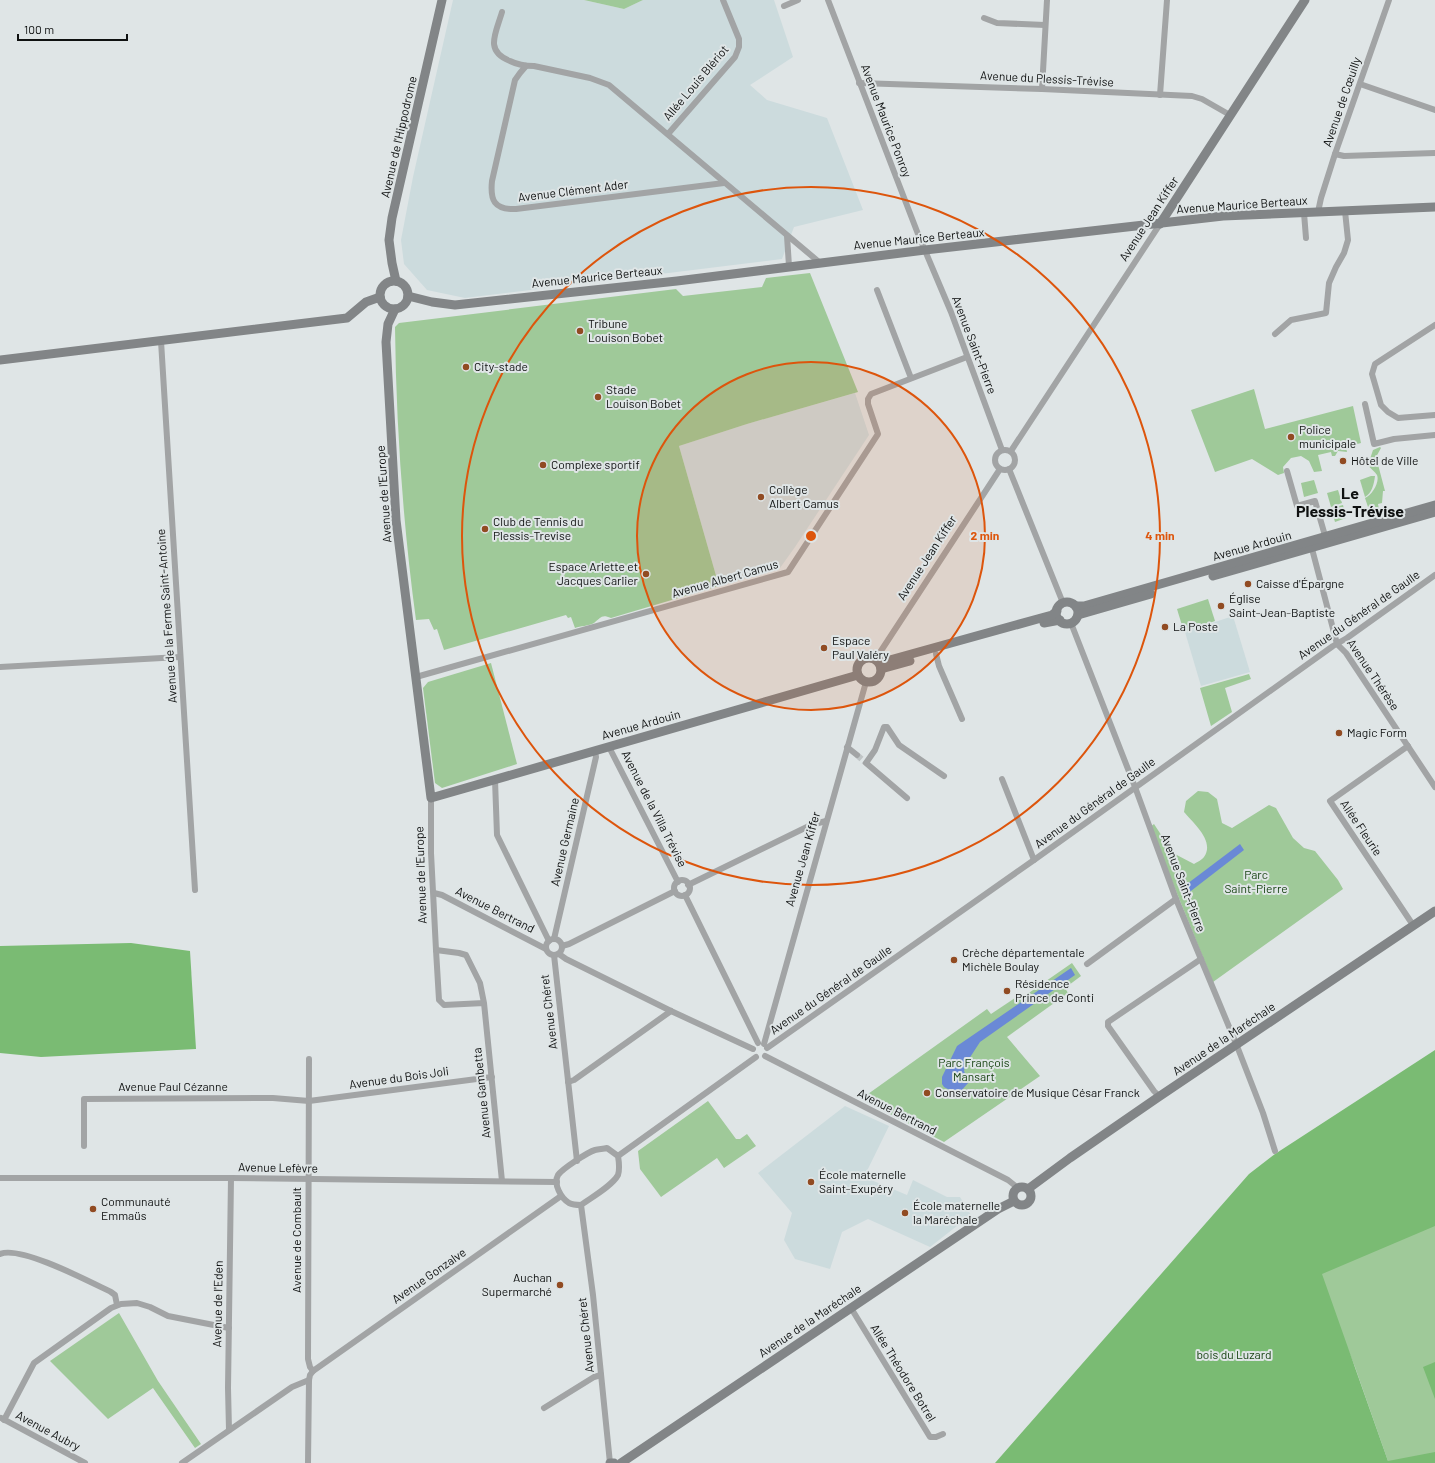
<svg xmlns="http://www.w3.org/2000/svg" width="1435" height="1463" font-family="Barlow,sans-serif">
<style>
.built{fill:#ccdbdd}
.green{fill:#9fc999}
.forest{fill:#7abb73}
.water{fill:#6a89d6}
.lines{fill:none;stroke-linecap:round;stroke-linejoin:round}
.street-tunnel{stroke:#c0c5c6;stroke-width:6;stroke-dasharray:6 3;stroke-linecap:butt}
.street{stroke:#a2a4a5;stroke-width:6}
.secondary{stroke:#828587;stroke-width:9}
.ring{fill:none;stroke:#dd550c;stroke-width:2}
.poi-dot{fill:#914b22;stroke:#dfe5e6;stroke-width:1.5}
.labels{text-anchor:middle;stroke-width:4;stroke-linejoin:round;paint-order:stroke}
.street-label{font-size:12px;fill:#0f1111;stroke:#dfe5e6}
.poi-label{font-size:12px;fill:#0f1111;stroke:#dfe5e6;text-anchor:start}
.park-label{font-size:12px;fill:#174312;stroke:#dfe5e6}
.district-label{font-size:16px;font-weight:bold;fill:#0f1111;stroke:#dfe5e6}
.centre{fill:#dd550c;stroke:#dfe5e6;stroke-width:2}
.ring-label{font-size:12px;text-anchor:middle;font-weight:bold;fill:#dd550c;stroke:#dfe5e6;stroke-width:4;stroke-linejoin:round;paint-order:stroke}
</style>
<rect width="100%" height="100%" fill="#dfe5e6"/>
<!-- built -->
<g class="built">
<polygon points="453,0 584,0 624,9 643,0 774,0 793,57 750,85 767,100 827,118 863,210 794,227 782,259 465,298 427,290 404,264 401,240 413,177"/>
<polygon points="855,393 869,435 795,547 780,568 719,586 679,446 747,424"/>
<polygon points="1233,616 1250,672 1201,686 1185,632"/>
<polygon points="845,1106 889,1126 864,1177 907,1195 913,1180 947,1197 960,1197 971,1215 930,1247 868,1219 842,1232 830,1269 795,1259 784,1240 792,1213 758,1173"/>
</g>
<!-- green -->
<g class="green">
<polygon points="584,0 643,0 624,9"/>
<path d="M810,273L858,392L747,424L679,446L719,586L611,618C601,614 601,618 594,623C589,626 580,626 575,628L571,617L568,618L566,615L444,650L437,629L434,630L429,619L416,620C403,524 396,425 395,327L399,323L676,289L683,296L762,287L766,278Z"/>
<polygon points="1254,389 1265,429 1353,406 1361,443 1346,447 1347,452 1338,451 1335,456 1332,456 1331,452 1318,455 1322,471 1314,472 1309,461 1301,456 1291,458 1283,467 1284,473 1278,475 1252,459 1215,472 1191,410"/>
<path d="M1380,447L1381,448L1376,457L1385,491H1383L1382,503L1378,504L1380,515H1377L1375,506L1368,507L1365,498C1372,495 1380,482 1377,475C1375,472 1370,468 1368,465L1373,450Z"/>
<path d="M1371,476H1375C1374,484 1372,493 1365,497L1360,480Z"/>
<polygon points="1314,480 1318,493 1304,497 1301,483"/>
<polygon points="1338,490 1342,503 1331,507 1327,493"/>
<polygon points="1343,505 1346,518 1335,522 1331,508"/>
<polygon points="1208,599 1215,621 1184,632 1177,609"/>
<polygon points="491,663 517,764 442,788 435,783 423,688 428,682"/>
<polygon points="1249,674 1251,679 1225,688 1232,712 1211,726 1200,688"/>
<path d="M1198,791L1208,792L1217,799L1222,823L1232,828L1269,805L1276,808L1293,838L1304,848L1315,851L1338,880L1343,889L1213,982L1150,827L1154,824L1173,853L1194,864C1197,862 1202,860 1204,857C1215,841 1194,824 1184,812L1186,801Z"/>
<polygon points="1072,963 1081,976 1065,988 1068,993 1007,1037 1040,1076 944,1142 861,1099 987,1009 991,1014 1021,994 1023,997"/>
<polygon points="708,1101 736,1139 740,1139 747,1134 756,1146 724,1168 717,1158 661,1197 640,1169 638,1151"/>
<polygon points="1435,1212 1435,1463 1392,1463 1388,1461 1355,1367 1318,1275"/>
<polygon points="119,1313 158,1381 201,1444 195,1448 153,1388 108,1419 50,1361"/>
</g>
<!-- forest -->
<g class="forest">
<polygon points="131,943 190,951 196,1049 41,1057 0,1053 0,946"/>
<polygon points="1435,1050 1435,1226 1322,1274 1388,1461 1435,1452 1435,1463 995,1463 1249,1174 1275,1154"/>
<polygon points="1435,1362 1435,1399 1423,1367"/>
</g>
<!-- water -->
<g class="water">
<polygon points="1240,844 1244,850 1187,894 1183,887"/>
<polygon points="1071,968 1075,975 980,1042 967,1062 965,1067 964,1071 969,1082 961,1091 955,1093 944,1087 942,1084 942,1077 957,1046"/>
</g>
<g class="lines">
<!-- street-tunnel -->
<polyline class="street-tunnel" points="857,755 866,763"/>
<!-- street -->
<g class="street">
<polyline points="828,0 918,234 951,312 1002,450"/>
<polyline points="784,6 798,0"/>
<path d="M502,12C496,33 484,51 510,61C518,65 525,66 534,66L590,78L609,85L819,262"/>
<polyline points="984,18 997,23 1045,25"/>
<path d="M526,66L520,73L515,80L492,181C490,200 494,210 516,209L724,183"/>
<polyline points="859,83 1042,89 1192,96 1202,99 1230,115"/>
<polyline points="1360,84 1435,110"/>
<polyline points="1042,89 1047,0"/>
<polyline points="1160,95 1167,0"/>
<polyline points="668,134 735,57 739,47 739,39 723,0"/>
<polyline points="1335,154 1344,156 1435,153"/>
<polyline points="1318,212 1321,198 1335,154 1389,0"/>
<polyline points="1304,213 1306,238"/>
<polyline points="787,236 789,266"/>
<polyline points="877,290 911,378"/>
<polyline points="1435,325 1375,364 1372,374 1381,405 1388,412 1398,418 1435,415"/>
<polyline points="1275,334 1291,320 1326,313 1329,283 1336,267 1344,253 1348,240 1345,211"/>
<polyline points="161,341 195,890"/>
<polyline points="1365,404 1374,444 1394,439 1435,435"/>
<circle cx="1005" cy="460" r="10"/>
<polyline points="1011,451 1160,224"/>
<polyline points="1009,469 1063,603"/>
<polyline points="1287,471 1297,506 1315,501 1326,539"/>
<polyline points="1311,545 1337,644 1346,653 1435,787"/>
<polyline points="1071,623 1135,787 1176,899 1237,1046 1263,1113 1275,1151"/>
<polyline points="936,654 939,666 962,719"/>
<polyline points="875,660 1000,469"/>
<polyline points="0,667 180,657"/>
<polyline points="416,677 788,572 878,434 868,404 868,399 871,394 967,357"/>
<polyline points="1408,746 1330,801 1413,925"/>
<polyline points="609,747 678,882"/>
<polyline points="847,747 857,755"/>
<polyline points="1002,779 1034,860"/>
<polyline points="495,780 497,835 549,941"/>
<polyline points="431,798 431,853 436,950"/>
<polyline points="907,798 866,763 875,750 884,727 887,727 899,745 944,776"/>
<circle cx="682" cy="888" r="8"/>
<polyline points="688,885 811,825 826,821"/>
<polyline points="434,893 442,895 546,949"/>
<polyline points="685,895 758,1043"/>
<circle cx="554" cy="947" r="8"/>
<polyline points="554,939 596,757 595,751"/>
<polyline points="562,946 569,944 675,891"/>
<polyline points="559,954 566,959 671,1011 753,1049"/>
<polyline points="554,955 577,1161"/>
<polyline points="1087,964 1176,899"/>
<polyline points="484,1003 444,1005 439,1000 436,950 459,953 466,955 480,983 484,1003 502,1181"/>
<polyline points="764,1044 866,682"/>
<polyline points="767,1048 1034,860 1333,646 1347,638 1435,575"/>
<polyline points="765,1056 1008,1180 1018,1188"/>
<polyline points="309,1059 308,1359 310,1367 313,1371"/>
<polyline points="568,1082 574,1080 671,1011"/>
<polyline points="1160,1097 1154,1091 1108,1026 1108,1022 1201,959"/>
<polyline points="84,1146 84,1099 273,1098 309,1101 492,1077"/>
<path d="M607,1148L618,1156C619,1162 620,1169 618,1175C612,1186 592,1197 581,1205C577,1205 573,1205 569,1203C561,1198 553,1184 558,1175C562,1169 588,1152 595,1150C599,1149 603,1149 607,1148Z"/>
<polyline points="618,1156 756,1057"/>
<polyline points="0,1178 231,1178 557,1182"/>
<polyline points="581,1205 593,1295 610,1463"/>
<path d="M0,1254C20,1245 90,1282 111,1292L115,1295L117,1305"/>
<polyline points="851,1308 930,1437 936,1437 943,1434"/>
<polyline points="544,1408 594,1377 601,1375"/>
<polyline points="1,1418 85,1463"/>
<polyline points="4,1420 34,1363 111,1308 121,1304 137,1303 150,1307 168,1316 229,1328"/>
<polyline points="229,1430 228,1388 231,1178"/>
<polyline points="182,1463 292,1387 309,1380"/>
<polyline points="308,1463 309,1380 310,1375 313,1371 561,1196"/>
</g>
<!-- secondary -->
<g class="secondary">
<polyline points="1160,224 1305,0"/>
<polyline points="396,281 392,263 389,240 392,218 442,0"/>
<circle cx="394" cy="295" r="14"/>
<polyline points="408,296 432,302 455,305 677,281 925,250 1223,216 1435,207"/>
<polyline points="395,309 388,324 386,342 396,520 431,798 858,675"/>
<polyline points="0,360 347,318 366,302 380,297"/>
<polyline points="1213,576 1435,512"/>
<circle cx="1067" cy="613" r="11"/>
<polyline points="1076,606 1084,606 1435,505"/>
<polyline points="1078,615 1151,594"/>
<polyline points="1044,623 1060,620"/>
<circle cx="869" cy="670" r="12"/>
<polyline points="879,663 1052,615 1057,611"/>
<polyline points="881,669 910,661"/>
<circle cx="1022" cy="1196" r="9"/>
<polyline points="1028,1189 1070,1158 1157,1098 1435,911"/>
<polyline points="610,1463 614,1463"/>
<polyline points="621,1463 998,1209 1014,1201"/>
</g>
</g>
<!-- distance rings -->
<circle cx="811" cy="536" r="174" fill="#dd550c" fill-opacity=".12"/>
<g class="ring">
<circle cx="811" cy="536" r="174"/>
<circle cx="811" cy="536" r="349"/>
</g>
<!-- markers -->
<g class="poi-dot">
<circle cx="580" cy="331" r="4"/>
<circle cx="466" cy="367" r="4"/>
<circle cx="598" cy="397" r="4"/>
<circle cx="1291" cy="437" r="4"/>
<circle cx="1343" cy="461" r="4"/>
<circle cx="543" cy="465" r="4"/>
<circle cx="761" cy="497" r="4"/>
<circle cx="485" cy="529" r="4"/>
<circle cx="646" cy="574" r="4"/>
<circle cx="1248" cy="584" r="4"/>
<circle cx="1221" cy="606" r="4"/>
<circle cx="1165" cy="627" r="4"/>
<circle cx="824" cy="648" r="4"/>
<circle cx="1339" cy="733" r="4"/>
<circle cx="954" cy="960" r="4"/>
<circle cx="1007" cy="991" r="4"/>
<circle cx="927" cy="1093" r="4"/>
<circle cx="811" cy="1182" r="4"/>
<circle cx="93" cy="1209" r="4"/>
<circle cx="905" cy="1213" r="4"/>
<circle cx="560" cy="1285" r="4"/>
</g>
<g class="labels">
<!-- street labels -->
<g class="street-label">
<text transform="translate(1047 79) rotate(3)" y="4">Avenue du Plessis-Trévise</text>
<text transform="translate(696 83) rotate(-50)" y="4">Allée Louis Blériot</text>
<text transform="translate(1342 102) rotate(-71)" y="4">Avenue de Cœuilly</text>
<text transform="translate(886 121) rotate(69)" y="4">Avenue Maurice Ponroy</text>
<text transform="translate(399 137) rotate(-77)" y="4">Avenue de l'Hippodrome</text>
<text transform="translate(573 191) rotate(-7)" y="4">Avenue Clément Ader</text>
<text transform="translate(1242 205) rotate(-4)" y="4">Avenue Maurice Berteaux</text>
<text transform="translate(1149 219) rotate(-57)" y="4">Avenue Jean Kiffer</text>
<text transform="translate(919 239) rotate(-6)" y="4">Avenue Maurice Berteaux</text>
<text transform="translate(597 277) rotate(-6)" y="4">Avenue Maurice Berteaux</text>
<text transform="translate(974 345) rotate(69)" y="4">Avenue Saint-Pierre</text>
<text transform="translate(384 494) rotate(-94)" y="4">Avenue de l'Europe</text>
<text transform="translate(1252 546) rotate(-16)" y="4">Avenue Ardouin</text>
<text transform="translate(927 558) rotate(-57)" y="4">Avenue Jean Kiffer</text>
<text transform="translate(725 579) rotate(-16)" y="4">Avenue Albert Camus</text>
<text transform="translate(1359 615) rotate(-35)" y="4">Avenue du Général de Gaulle</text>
<text transform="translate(167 616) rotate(-94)" y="4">Avenue de la Ferme Saint-Antoine</text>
<text transform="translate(1373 675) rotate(56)" y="4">Avenue Thérèse</text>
<text transform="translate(641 725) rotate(-16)" y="4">Avenue Ardouin</text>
<text transform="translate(1095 803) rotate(-36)" y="4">Avenue du Général de Gaulle</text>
<text transform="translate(654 809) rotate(63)" y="4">Avenue de la Villa Trévise</text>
<text transform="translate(1361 828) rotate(56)" y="4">Allée Fleurie</text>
<text transform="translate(565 842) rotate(-77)" y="4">Avenue Germaine</text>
<text transform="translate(803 859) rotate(-74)" y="4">Avenue Jean Kiffer</text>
<text transform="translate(421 875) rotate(-92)" y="4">Avenue de l'Europe</text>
<text transform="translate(1183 883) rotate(69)" y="4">Avenue Saint-Pierre</text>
<text transform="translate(495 910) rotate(27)" y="4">Avenue Bertrand</text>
<text transform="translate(831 990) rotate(-35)" y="4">Avenue du Général de Gaulle</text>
<text transform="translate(549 1012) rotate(-97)" y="4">Avenue Chéret</text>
<text transform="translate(1224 1039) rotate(-34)" y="4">Avenue de la Maréchale</text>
<text transform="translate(399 1078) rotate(-8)" y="4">Avenue du Bois Joli</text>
<text x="173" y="1091">Avenue Paul Cézanne</text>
<text transform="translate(482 1093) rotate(-96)" y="4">Avenue Gambetta</text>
<text transform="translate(897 1112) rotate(27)" y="4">Avenue Bertrand</text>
<text transform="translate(278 1168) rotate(1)" y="4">Avenue Lefèvre</text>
<text transform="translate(297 1240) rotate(-90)" y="4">Avenue de Combault</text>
<text transform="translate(429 1276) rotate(-35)" y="4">Avenue Gonzalve</text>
<text transform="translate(218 1304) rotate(-89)" y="4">Avenue de l'Eden</text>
<text transform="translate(810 1321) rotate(-34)" y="4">Avenue de la Maréchale</text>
<text transform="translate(586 1335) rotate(-96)" y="4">Avenue Chéret</text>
<text transform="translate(903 1373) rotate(58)" y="4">Allée Théodore Botrel</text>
<text transform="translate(48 1431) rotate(28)" y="4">Avenue Aubry</text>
</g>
<!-- poi labels -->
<g class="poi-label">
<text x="588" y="328">Tribune<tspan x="588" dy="14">Louison Bobet</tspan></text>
<text x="474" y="371">City-stade</text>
<text x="606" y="394">Stade<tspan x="606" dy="14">Louison Bobet</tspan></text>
<text x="1299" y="434">Police<tspan x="1299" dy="14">municipale</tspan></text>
<text x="1351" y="465">Hôtel de Ville</text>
<text x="551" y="469">Complexe sportif</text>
<text x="769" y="494">Collège<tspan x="769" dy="14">Albert Camus</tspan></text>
<text x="493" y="526">Club de Tennis du<tspan x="493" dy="14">Plessis-Trevise</tspan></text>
<text x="638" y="571" text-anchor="end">Espace Arlette et<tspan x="638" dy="14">Jacques Carlier</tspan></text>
<text x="1256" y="588">Caisse d'Épargne</text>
<text x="1229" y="603">Église<tspan x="1229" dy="14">Saint-Jean-Baptiste</tspan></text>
<text x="1173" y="631">La Poste</text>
<text x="832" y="645">Espace<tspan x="832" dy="14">Paul Valéry</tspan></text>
<text x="1347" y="737">Magic Form</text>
<text x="962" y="957">Crèche départementale<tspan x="962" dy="14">Michèle Boulay</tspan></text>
<text x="1015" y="988">Résidence<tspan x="1015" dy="14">Prince de Conti</tspan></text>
<text x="935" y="1097">Conservatoire de Musique César Franck</text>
<text x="819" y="1179">École maternelle<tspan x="819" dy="14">Saint-Exupéry</tspan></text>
<text x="101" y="1206">Communauté<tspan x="101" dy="14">Emmaüs</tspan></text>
<text x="913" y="1210">École maternelle<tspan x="913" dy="14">la Maréchale</tspan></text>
<text x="552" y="1282" text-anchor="end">Auchan<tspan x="552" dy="14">Supermarché</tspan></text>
</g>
<!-- park labels -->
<g class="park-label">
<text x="1256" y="879">Parc<tspan x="1256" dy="14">Saint-Pierre</tspan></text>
<text x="974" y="1067">Parc François<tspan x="974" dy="14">Mansart</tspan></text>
<text x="1234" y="1359">bois du Luzard</text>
</g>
<!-- district labels -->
<g class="district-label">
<text x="1350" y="499">Le<tspan x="1350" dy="18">Plessis-Trévise</tspan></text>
</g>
</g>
<circle cx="811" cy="536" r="6" class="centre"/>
<g class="ring-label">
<text x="985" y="540">2 min</text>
<text x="1160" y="540">4 min</text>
</g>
<!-- scale -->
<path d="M18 34v6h109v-6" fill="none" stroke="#0f1111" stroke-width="2"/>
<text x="24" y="34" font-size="12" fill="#0f1111" stroke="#dfe5e6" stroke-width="3" paint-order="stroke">100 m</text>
</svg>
